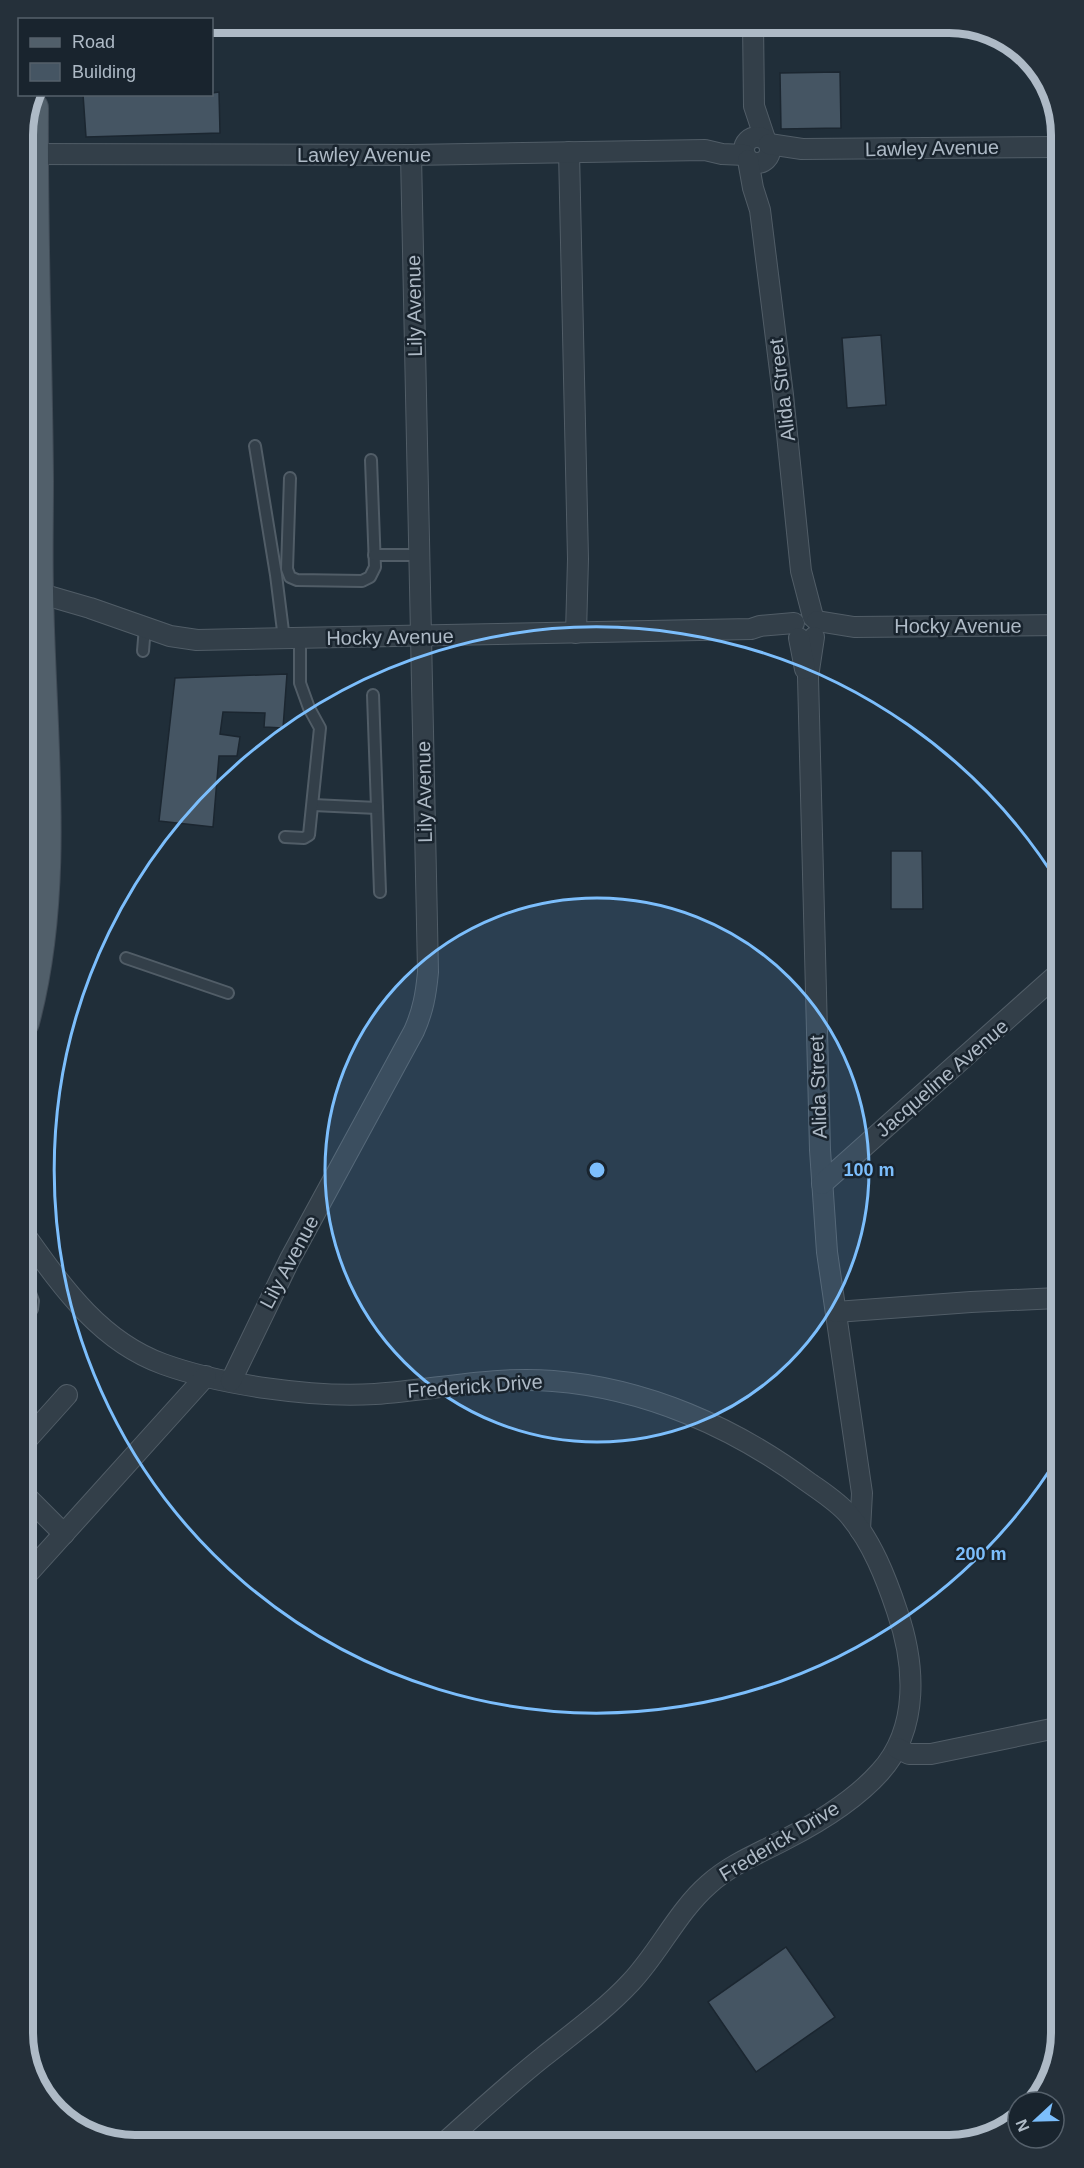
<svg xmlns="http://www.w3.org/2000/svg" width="1084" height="2168" font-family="Arial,sans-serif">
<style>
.building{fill:#455563;stroke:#1b2630;stroke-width:1.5}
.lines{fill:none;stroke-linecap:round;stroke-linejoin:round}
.lane-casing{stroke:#515d67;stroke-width:14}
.street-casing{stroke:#515d67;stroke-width:22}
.primary-casing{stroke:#404b56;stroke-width:34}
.lane{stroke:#333f49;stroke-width:10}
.street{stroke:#333f49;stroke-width:20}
.primary{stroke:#515f6a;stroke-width:32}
.ring{fill:none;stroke:#7cbefc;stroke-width:3}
.labels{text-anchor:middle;stroke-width:5;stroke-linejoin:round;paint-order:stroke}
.street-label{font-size:20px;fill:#aebac6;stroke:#19242e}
.rim{fill:none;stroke:#aebac6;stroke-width:8}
.centre{fill:#7cbefc;stroke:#19242e;stroke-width:3}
.ring-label{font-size:18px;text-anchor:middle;font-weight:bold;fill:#7cbefc;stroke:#19242e;stroke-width:5;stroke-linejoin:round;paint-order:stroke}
</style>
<rect width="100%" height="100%" fill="#202e39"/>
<!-- building -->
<g class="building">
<polygon points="840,72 841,128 781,129 780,73"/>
<polygon points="219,92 220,133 86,137 83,94 212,94 212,93"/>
<polygon points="881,335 886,405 847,408 842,338"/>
<polygon points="287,674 283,728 264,727 265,713 223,712 220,734 240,737 237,756 219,756 213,827 159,821 175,678"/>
<polygon points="891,851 922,851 923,909 891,909"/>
<polygon points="786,1947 835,2017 756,2072 708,2002"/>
</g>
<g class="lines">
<defs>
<g id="lane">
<polyline points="255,446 276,575 284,639"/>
<polyline points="290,478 287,569 290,577 297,580 362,581 370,577 375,567 371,460"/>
<polyline points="374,555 420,555"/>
<polyline points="143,651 145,627"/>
<polyline points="373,695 380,892"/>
<polyline points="313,805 377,808"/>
<polyline points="285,837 304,838 309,835 320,728 309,708 300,683 300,638"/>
<polyline points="126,958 228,993"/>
<polyline points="23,1202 24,1200"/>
<polyline points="23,1321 32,1309 33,1301 23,1275"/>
</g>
<g id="street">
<polyline points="753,23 754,106 765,139"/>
<circle cx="757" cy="150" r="13"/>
<polyline points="769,144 802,149 1061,147"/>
<polyline points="569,152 578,559 576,633"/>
<polyline points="23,154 411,155 705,150 722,154 745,155"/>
<polyline points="748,160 753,188 760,210 783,395 801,571 813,617"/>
<polyline points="28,590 90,608 170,636 197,640 751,629 760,626 794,623"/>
<polyline points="817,621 854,627 1061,625"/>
<polyline points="814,637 808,677 820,1150 827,1252 862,1493 860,1530"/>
<polyline points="799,638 805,669"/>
<polyline points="822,1184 1061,971"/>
<path d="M23,1232C61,1285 99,1341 163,1364C221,1385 314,1398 375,1394C434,1390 493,1376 553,1381C645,1388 734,1427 808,1482C822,1492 838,1502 849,1515C872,1542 886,1578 897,1611C915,1663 920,1728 880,1772C855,1800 819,1822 786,1839C760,1853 731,1864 709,1884C677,1912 660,1951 631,1982C605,2010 573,2033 543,2057C508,2085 475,2115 442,2145"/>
<polyline points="836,1312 971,1302 1058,1298"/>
<path d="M231,1381L290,1259L414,1031C423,1011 426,994 428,972L411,155"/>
<polyline points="23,1444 67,1395"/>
<polyline points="23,1493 64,1534"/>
<polyline points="23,1579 206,1376"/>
<polyline points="897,1748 909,1754 931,1754 1061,1727"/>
</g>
<path id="primary" d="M23,1022C60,884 39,733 37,591C36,555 37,518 37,481C36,357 31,233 32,108"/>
</defs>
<!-- lane casing -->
<use href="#lane" class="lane-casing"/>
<!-- street casing -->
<use href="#street" class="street-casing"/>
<!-- primary casing -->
<use href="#primary" class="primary-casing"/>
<!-- lane -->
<use href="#lane" class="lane"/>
<!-- street -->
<use href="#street" class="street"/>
<!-- primary -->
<use href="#primary" class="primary"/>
</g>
<!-- distance rings -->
<circle cx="597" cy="1170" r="272" fill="#7cbefc" fill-opacity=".12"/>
<g class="ring">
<circle cx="597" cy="1170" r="272"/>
<path d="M1060 1454A543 543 0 1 1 1060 886"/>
</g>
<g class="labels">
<!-- street labels -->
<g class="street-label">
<text transform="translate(932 148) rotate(-1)" y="7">Lawley Avenue</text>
<text x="364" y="162">Lawley Avenue</text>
<text transform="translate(414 306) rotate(-91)" y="7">Lily Avenue</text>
<text transform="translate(782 390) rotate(-97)" y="7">Alida Street</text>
<text x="958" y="633">Hocky Avenue</text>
<text transform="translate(390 637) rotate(-1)" y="7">Hocky Avenue</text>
<text transform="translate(424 792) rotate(-91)" y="7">Lily Avenue</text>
<text transform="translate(942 1078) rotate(-41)" y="7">Jacqueline Avenue</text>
<text transform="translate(818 1087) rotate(-92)" y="7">Alida Street</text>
<text transform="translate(289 1262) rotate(-62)" y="7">Lily Avenue</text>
<text transform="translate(475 1386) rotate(-4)" y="7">Frederick Drive</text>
<text transform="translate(779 1841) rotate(-31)" y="7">Frederick Drive</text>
</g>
</g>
<!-- crop -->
<path d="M0 0H1084V2168H0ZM135 33H949A102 102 0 0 1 1051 135V2033A102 102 0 0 1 949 2135H135A102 102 0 0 1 33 2033V135A102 102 0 0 1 135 33Z" fill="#25303a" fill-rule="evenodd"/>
<path class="rim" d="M135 33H949A102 102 0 0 1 1051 135V2033A102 102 0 0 1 949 2135H135A102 102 0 0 1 33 2033V135A102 102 0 0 1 135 33Z"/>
<circle cx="597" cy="1170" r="9" class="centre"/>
<g class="ring-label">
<text x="869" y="1176">100 m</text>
<text x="981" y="1560">200 m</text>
</g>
<!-- legend -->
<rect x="18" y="18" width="195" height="78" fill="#19242e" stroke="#55606b" stroke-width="1.5"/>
<rect x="30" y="38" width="30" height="9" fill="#515f6a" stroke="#55606b" stroke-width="1.5"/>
<text x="72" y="48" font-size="18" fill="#aebac6">Road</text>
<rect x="30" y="63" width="30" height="18" fill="#455563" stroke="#55606b" stroke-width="1.5"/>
<text x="72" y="78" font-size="18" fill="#aebac6">Building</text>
<!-- north arrow -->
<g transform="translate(1036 2120) rotate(248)"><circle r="28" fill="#19242e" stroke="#55606b" stroke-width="1.5"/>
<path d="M0-4.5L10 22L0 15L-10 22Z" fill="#7cbefc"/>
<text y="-9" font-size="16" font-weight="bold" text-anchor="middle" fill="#aebac6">N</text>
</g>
</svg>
